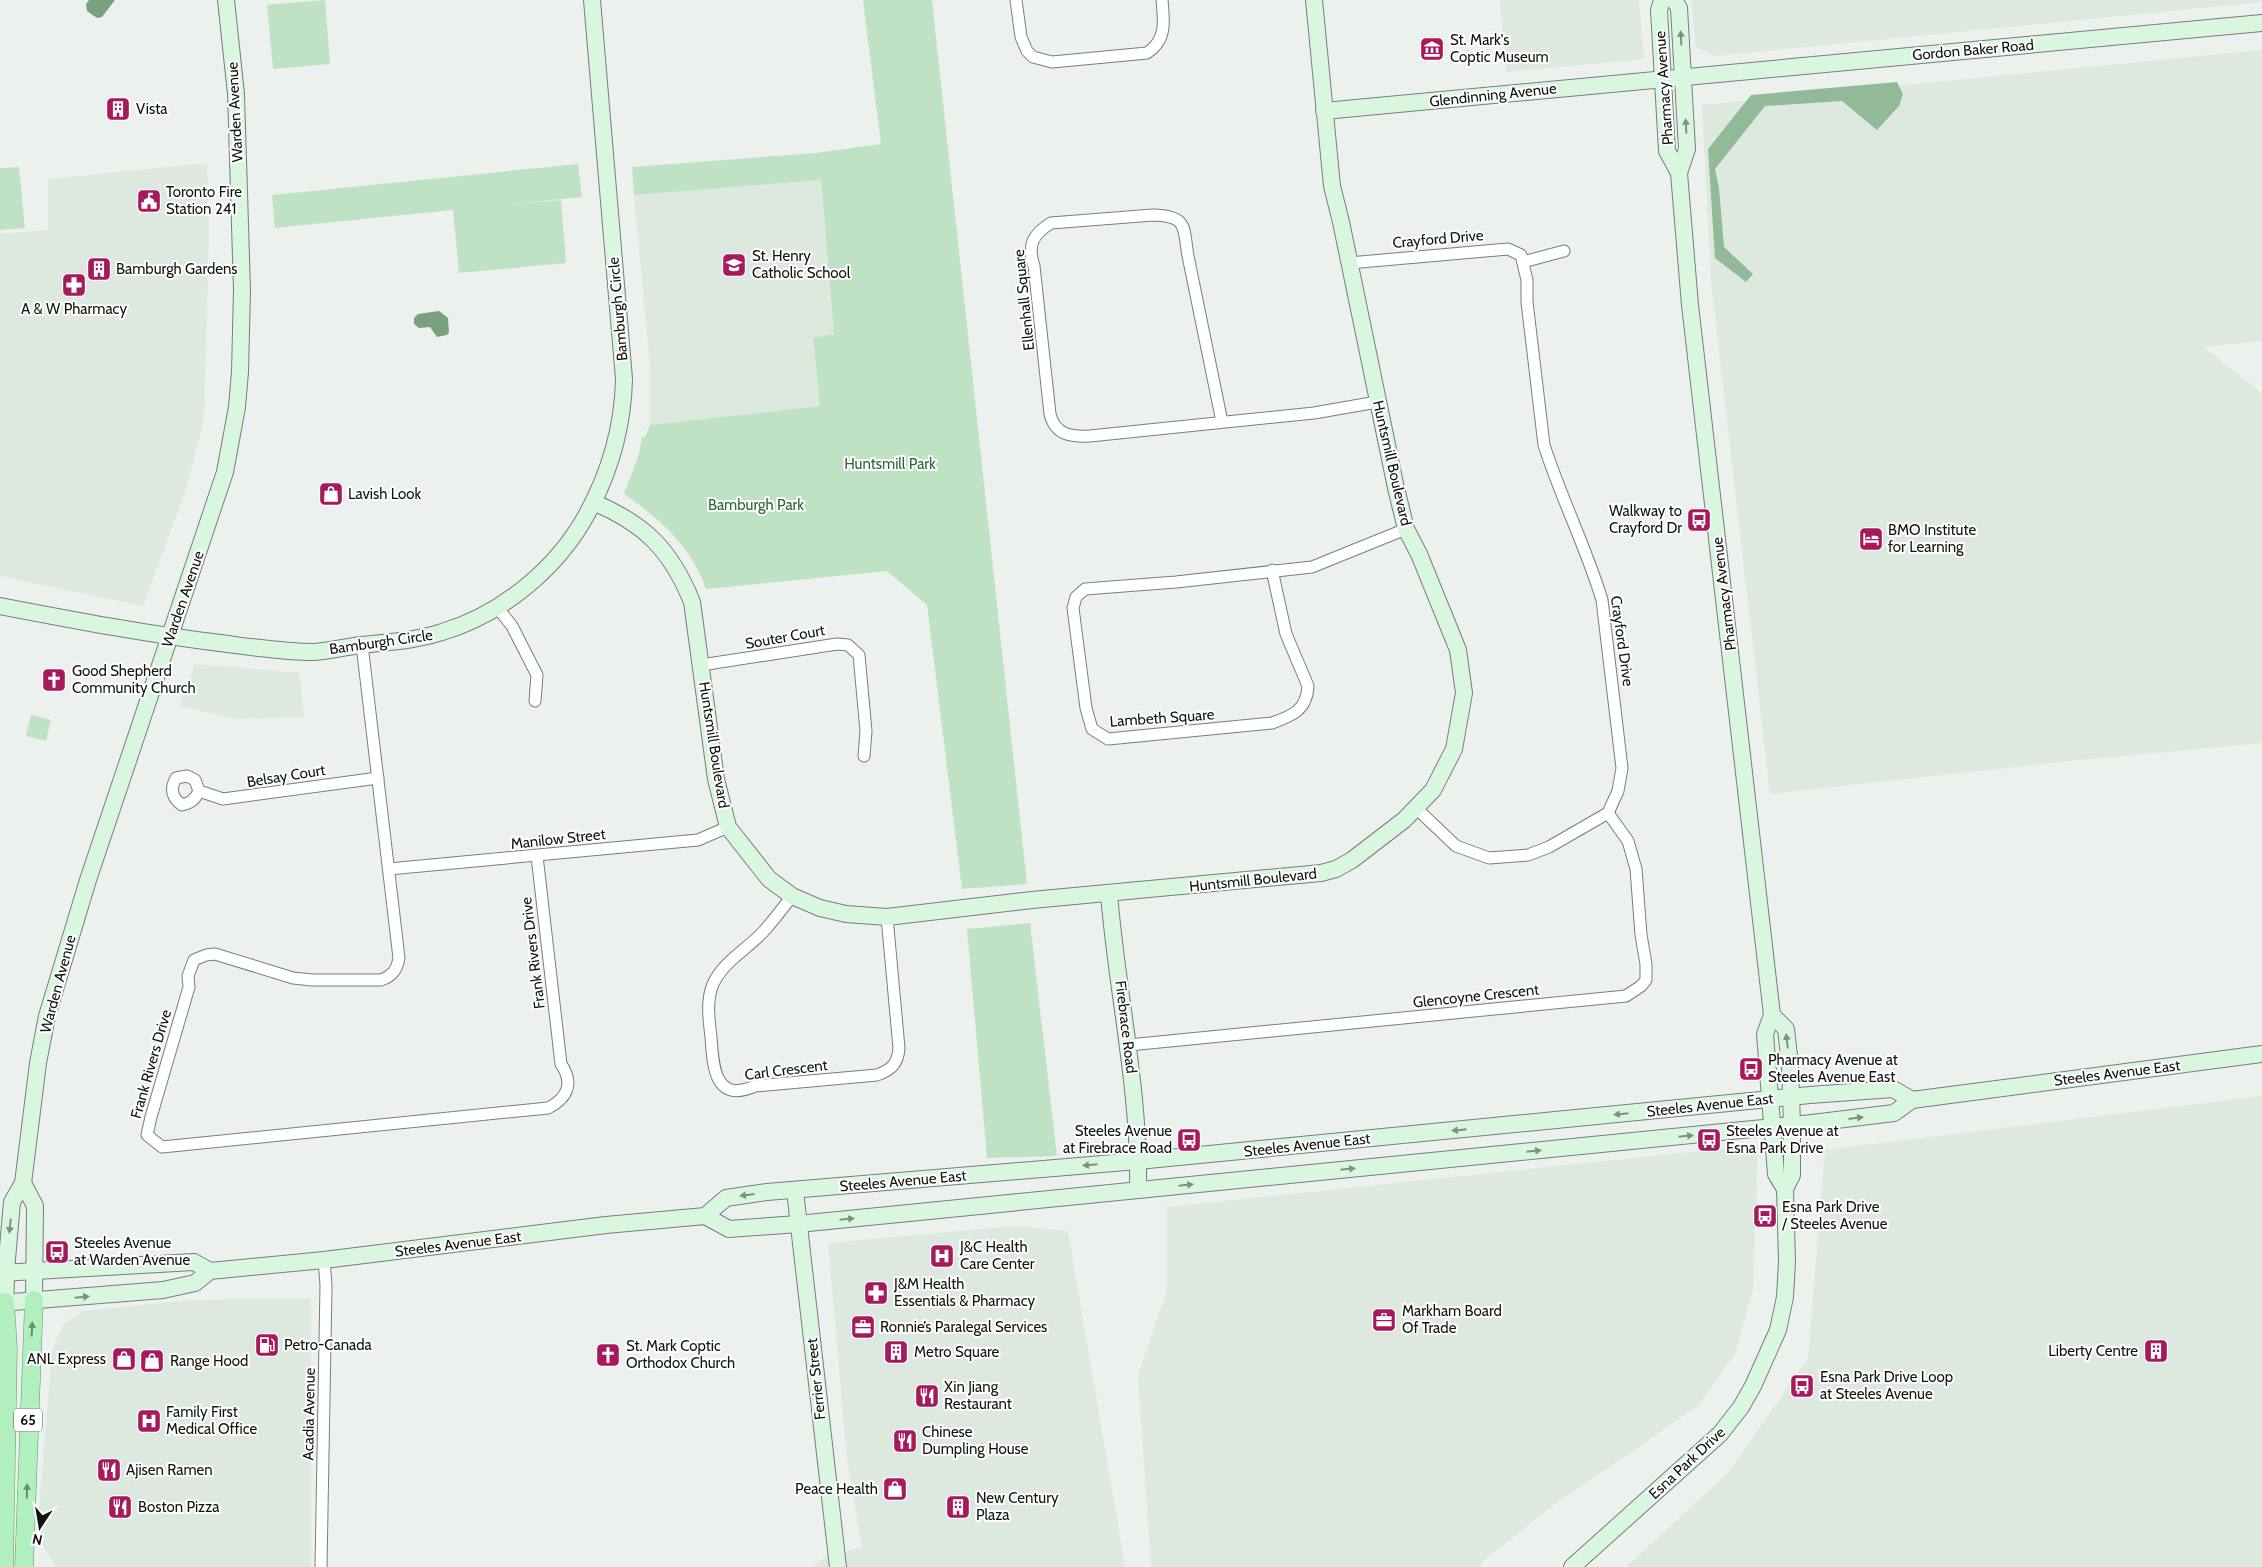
<svg xmlns="http://www.w3.org/2000/svg" width="2262" height="1567" font-family="Cabin,sans-serif">
<style>
.built{fill:#dde8de}
.green{fill:#c0e2c4}
.forest{fill:#92ba98}
.water{fill:#79a07f}
.lines{fill:none;stroke-linecap:round;stroke-linejoin:round}
.street-casing{stroke:#7a7e7a;stroke-width:13}
.secondary-casing{stroke:#7a7e7a;stroke-width:18}
.primary-casing{stroke:#589b65;stroke-width:19}
.street{stroke:#fff;stroke-width:11}
.secondary{stroke:#d8f7de;stroke-width:16}
.primary{stroke:#b2efbe;stroke-width:18}
.oneway{fill:#7f9082}
.oneway2{fill:#6a8c71}
.labels{text-anchor:middle;stroke-width:4;stroke-linejoin:round;paint-order:stroke}
.shield{fill:#fff;stroke:#595a59;stroke-width:1}
.shield-label{font-size:14px;font-weight:bold;fill:#121312}
.poi-label{font-size:15px;fill:#121312;stroke:#fff;text-anchor:start}
.street-label{font-size:15px;fill:#121312;stroke:#fff}
.park-label{font-size:15px;fill:#2b6538;stroke:#fff}
</style>
<rect width="100%" height="100%" fill="#ecf1ed"/>
<!-- built -->
<g class="built">
<polygon points="1500,0 1639,0 1644,59 1506,72"/>
<polygon points="1691,0 2262,0 2262,2 1716,56 1696,47"/>
<polygon points="2262,50 2262,341 2204,347 2262,394 2262,743 2059,762 1770,794 1711,281 1702,105"/>
<polygon points="207,163 209,232 204,419 186,489 143,606 0,576 0,234 48,230 48,179"/>
<polygon points="821,180 834,335 813,338 820,406 650,425 650,366 634,195"/>
<polygon points="195,664 299,673 304,717 237,719 179,706"/>
<polygon points="2262,1096 2262,1567 1626,1567 1728,1473 1808,1358 1825,1150"/>
<polygon points="1758,1145 1753,1289 1735,1354 1698,1406 1555,1504 1483,1561 1480,1567 1151,1567 1138,1375 1167,1291 1167,1207"/>
<polygon points="1014,1226 1068,1231 1125,1567 813,1567 822,1559 862,1547 847,1459 828,1243"/>
<polygon points="311,1298 311,1567 56,1567 37,1536 52,1350 63,1325 83,1311 193,1300"/>
</g>
<!-- green -->
<g class="green">
<polygon points="325,0 330,64 273,69 267,5"/>
<path d="M863,0H932L1027,884L962,889L927,605L887,571L706,589C691,546 660,519 624,494L639,454L642,437H645L650,425L820,406L813,338L834,334L821,180L634,195L632,167L816,153L881,144Z"/>
<polygon points="578,164 582,197 500,205 561,200 566,263 459,273 453,210 275,228 272,195"/>
<polygon points="19,167 25,228 0,230 0,168"/>
<polygon points="31,715 51,720 46,741 26,736"/>
<polygon points="1030,923 1057,1156 987,1158 967,929"/>
</g>
<!-- forest -->
<polygon class="forest" points="1897,82 1903,94 1899,106 1877,130 1842,101 1765,106 1715,169 1719,188 1724,247 1753,274 1746,282 1715,258 1708,149 1751,95"/>
<!-- water -->
<g class="water">
<polygon points="89,0 115,0 102,17 97,18 87,11 86,4"/>
<polygon points="439,311 448,318 449,332 447,335 437,337 430,327 419,328 414,324 414,318 418,314"/>
</g>
<g class="lines">
<defs>
<g id="street">
<path d="M1016,0L1021,37L1027,51L1033,57L1052,62L1147,53C1167,40 1164,21 1162,0"/>
<polyline points="1523,262 1564,251"/>
<path d="M1349,263L1508,249L1521,255L1527,280V302L1544,445C1561,498 1586,547 1602,600L1622,768L1618,791L1608,813L1549,847L1528,855L1489,858L1456,846L1416,808"/>
<path d="M1222,422L1188,256C1183,228 1189,216 1153,215L1051,223C1033,234 1027,245 1034,266L1050,414C1055,435 1071,437 1090,436L1314,413L1377,402"/>
<path d="M1272,570L1286,634L1308,686C1307,710 1292,716 1272,723L1108,739L1092,729L1086,708L1073,608L1076,597L1085,589L1176,582L1312,567L1406,529"/>
<polyline points="497,607 512,626 537,675 535,701"/>
<path d="M362,645L399,958C397,970 392,976 381,980H312L293,978L215,954L206,955L194,960L188,976L189,987L151,1117L147,1135L162,1147L548,1108C568,1098 574,1083 561,1064L537,856"/>
<polyline points="701,665 837,644 848,645 859,655 866,731 864,756"/>
<path d="M199,791C195,800 190,803 182,805C171,797 170,789 176,778L187,776L195,780L199,791L223,799L378,778"/>
<polyline points="389,869 698,840 728,827"/>
<path d="M792,896C783,908 773,921 763,932C746,950 724,961 713,984C706,1001 709,1020 711,1037C713,1065 714,1104 755,1086L877,1075C891,1070 898,1064 899,1048L887,917"/>
<polyline points="1129,1045 1626,996 1641,986 1646,980 1646,964 1641,935 1636,869 1628,841 1608,813"/>
<polyline points="321,1567 326,1285 324,1260"/>
</g>
<g id="secondary">
<polyline points="1662,0 1659,10 1667,151 1679,173"/>
<polyline points="1674,0 1679,8 1687,149 1679,173 1690,305 1772,1015 1765,1034 1776,1174 1785,1189"/>
<polyline points="1324,111 2262,23"/>
<path d="M593,502C645,524 671,550 692,602L716,779L728,827L769,879L792,896L820,908L846,914L887,917L1032,900L1321,873L1336,869L1352,860L1404,820L1433,790L1454,749L1464,693L1458,650L1419,554L1406,529L1396,488L1341,222L1332,186L1314,0"/>
<path d="M0,606C73,620 146,634 220,643C251,647 283,652 314,652C329,651 345,647 361,645C388,642 415,641 442,632C502,614 557,569 587,514C610,472 623,427 624,379L592,0"/>
<path d="M1109,894C1117,993 1140,1090 1138,1190"/>
<polyline points="23,1183 35,1206 34,1300"/>
<polyline points="795,1191 838,1567"/>
<polyline points="705,1216 726,1198 767,1192 1138,1161 1810,1095 1893,1089 1912,1100"/>
<polyline points="0,1273 194,1262 210,1271"/>
<polyline points="5,1302 7,1259 12,1202 23,1183 38,1063 47,1016 88,880 225,472 237,407 240,372 242,290 236,94 226,0"/>
<polyline points="0,1303 163,1290 195,1283 210,1271 324,1260 606,1225 705,1216 729,1229 798,1224 1812,1123 1894,1113 1912,1100 2262,1054"/>
<polyline points="1572,1567 1720,1434 1741,1407 1753,1386 1778,1330 1785,1297 1787,1262 1785,1189 1792,1175 1792,1125 1790,1065 1786,1029 1772,1015"/>
</g>
<g id="primary">
<polyline points="4,1567 8,1348 5,1302"/>
<polyline points="24,1567 34,1300"/>
</g>
</defs>
<!-- street casing -->
<use href="#street" class="street-casing"/>
<!-- secondary casing -->
<use href="#secondary" class="secondary-casing"/>
<!-- primary casing -->
<use href="#primary" class="primary-casing"/>
<!-- street -->
<use href="#street" class="street"/>
<!-- secondary -->
<use href="#secondary" class="secondary"/>
<!-- primary -->
<use href="#primary" class="primary"/>
</g>
<!-- one-way arrows -->
<defs><path id="oneway-solid" d="M-6-.8H1V-3.2L6.5 0L1 3.2V.8H-6Z" transform="scale(1.25)"/></defs>
<g class="oneway">
<use href="#oneway-solid" transform="translate(1681 38) rotate(-93)"/>
<use href="#oneway-solid" transform="translate(1686 126) rotate(-93)"/>
<use href="#oneway-solid" transform="translate(1787 1041) rotate(-97)"/>
<use href="#oneway-solid" transform="translate(1621 1114) rotate(174)"/>
<use href="#oneway-solid" transform="translate(1856 1118) rotate(-7)"/>
<use href="#oneway-solid" transform="translate(1459 1130) rotate(174)"/>
<use href="#oneway-solid" transform="translate(1686 1136) rotate(-6)"/>
<use href="#oneway-solid" transform="translate(1534 1151) rotate(-6)"/>
<use href="#oneway-solid" transform="translate(1090 1165) rotate(175)"/>
<use href="#oneway-solid" transform="translate(1348 1169) rotate(-6)"/>
<use href="#oneway-solid" transform="translate(1186 1185) rotate(-6)"/>
<use href="#oneway-solid" transform="translate(747 1195) rotate(173)"/>
<use href="#oneway-solid" transform="translate(847 1219) rotate(-6)"/>
<use href="#oneway-solid" transform="translate(10 1226) rotate(96)"/>
<use href="#oneway-solid" transform="translate(82 1297) rotate(-5)"/>
</g>
<g class="oneway2">
<use href="#oneway-solid" transform="translate(32 1329) rotate(-87)"/>
<use href="#oneway-solid" transform="translate(27 1491) rotate(-88)"/>
</g>
<!-- icons -->
<defs>
<symbol id="museum-square" viewBox="-11 -11 22 22"><rect x="-9" y="-9" width="18" height="18" rx="4" fill="#a6195c" stroke="#fff"/><path d="M0-6L6-3V-2H-6V-3ZM-5-1h2V3h-2ZM-1-1h2V3h-2ZM3-1h2V3H3ZM-6 4H6V6H-6Z" fill="#fff"/></symbol>
<symbol id="building-square" viewBox="-11 -11 22 22"><rect x="-9" y="-9" width="18" height="18" rx="4" fill="#a6195c" stroke="#fff"/><path d="M-4-6H4V6H1V3H-1V6H-4ZM-2.5-4.3h1.7v1.8h-1.7ZM.8-4.3h1.7v1.8H.8ZM-2.5-1h1.7V.8h-1.7ZM.8-1h1.7V.8H.8Z" fill="#fff"/></symbol>
<symbol id="civic-square" viewBox="-11 -11 22 22"><rect x="-9" y="-9" width="18" height="18" rx="4" fill="#a6195c" stroke="#fff"/><path d="M-.6-6.5H3V-4.5H.6V-3L4-1V1h2V6H-6V1h2V-1L-.6-3ZM-1.2 2.5V6h2.4V2.5Z" fill="#fff"/></symbol>
<symbol id="school-square" viewBox="-11 -11 22 22"><rect x="-9" y="-9" width="18" height="18" rx="4" fill="#a6195c" stroke="#fff"/><path d="M0-5L7-2L0 1L-7-2ZM-4 1L0 2.5L4 1V4Q0 6-4 4Z" fill="#fff"/></symbol>
<symbol id="pharmacy-square" viewBox="-11 -11 22 22"><rect x="-9" y="-9" width="18" height="18" rx="4" fill="#a6195c" stroke="#fff"/><path d="M-2-6h4v4h4v4h-4v4h-4v-4h-4v-4h4Z" fill="#fff"/></symbol>
<symbol id="shop-square" viewBox="-11 -11 22 22"><rect x="-9" y="-9" width="18" height="18" rx="4" fill="#a6195c" stroke="#fff"/><path d="M-5-2.5h2.3a2.7 3.5 0 0 1 5.4 0H5L5.5 6h-11ZM-1.5-2.5h3a1.5 2.3 0 0 0-3 0Z" fill="#fff"/></symbol>
<symbol id="bus-square" viewBox="-11 -11 22 22"><rect x="-9" y="-9" width="18" height="18" rx="4" fill="#a6195c" stroke="#fff"/><path d="M-5-6H5V4H4V6H2V4H-2V6H-4V4H-5ZM-3.5-4V0h7V-4ZM-3.5 1.2v1.5H-2V1.2ZM2 1.2v1.5H3.5V1.2Z" fill="#fff"/></symbol>
<symbol id="hotel-square" viewBox="-11 -11 22 22"><rect x="-9" y="-9" width="18" height="18" rx="4" fill="#a6195c" stroke="#fff"/><path d="M-6-4.5h1.5V1H6V5H4.5V3h-9V5H-6ZM-4 0a1.8 1.8 0 1 1 3.6 0ZM.5 0V-2.5h3Q6-2.5 6 0Z" fill="#fff"/></symbol>
<symbol id="church-square" viewBox="-11 -11 22 22"><rect x="-9" y="-9" width="18" height="18" rx="4" fill="#a6195c" stroke="#fff"/><path d="M-1.2-6h2.4v3.5h3.3v2.4h-3.3V6h-2.4V-.1h-3.3v-2.4h3.3Z" fill="#fff"/></symbol>
<symbol id="hospital-square" viewBox="-11 -11 22 22"><rect x="-9" y="-9" width="18" height="18" rx="4" fill="#a6195c" stroke="#fff"/><path d="M-5-5h3v3.5h4V-5h3V5h-3V1.5h-4V5h-3Z" fill="#fff"/></symbol>
<symbol id="office-square" viewBox="-11 -11 22 22"><rect x="-9" y="-9" width="18" height="18" rx="4" fill="#a6195c" stroke="#fff"/><path d="M-6-3h4V-5.5h4V-3h4V5H-6ZM-1-4.5V-3h2v-1.5ZM-6 0V1H6V0Z" fill="#fff"/></symbol>
<symbol id="fuel-square" viewBox="-11 -11 22 22"><rect x="-9" y="-9" width="18" height="18" rx="4" fill="#a6195c" stroke="#fff"/><path d="M-5.5-6h7V0h2V4h1.3V-2.5L3-4.5l.8-.8L6-3V5H2.5V1h-1V6h-7ZM-4.2-4.7v3.2H.2V-4.7Z" fill="#fff"/></symbol>
<symbol id="restaurant-square" viewBox="-11 -11 22 22"><rect x="-9" y="-9" width="18" height="18" rx="4" fill="#a6195c" stroke="#fff"/><path d="M-5-6h1v4h1v-4h1v4h1v-4h1v5L-1.5 .5V6h-2V.5L-5-1ZM5-6V6H3V1.5H1.5Q1.5-4 5-6Z" fill="#fff"/></symbol>
</defs>
<g fill-rule="evenodd">
<use href="#museum-square" x="1418" y="35" width="28" height="28"/>
<use href="#building-square" x="104" y="95" width="28" height="28"/>
<use href="#civic-square" x="135" y="187" width="28" height="28"/>
<use href="#school-square" x="720" y="251" width="28" height="28"/>
<use href="#building-square" x="85" y="255" width="28" height="28"/>
<use href="#pharmacy-square" x="60" y="271" width="28" height="28"/>
<use href="#shop-square" x="317" y="480" width="28" height="28"/>
<use href="#bus-square" x="1685" y="506" width="28" height="28"/>
<use href="#hotel-square" x="1857" y="525" width="28" height="28"/>
<use href="#church-square" x="40" y="666" width="28" height="28"/>
<use href="#bus-square" x="1737" y="1055" width="28" height="28"/>
<use href="#bus-square" x="1175" y="1126" width="28" height="28"/>
<use href="#bus-square" x="1695" y="1126" width="28" height="28"/>
<use href="#bus-square" x="1751" y="1202" width="28" height="28"/>
<use href="#bus-square" x="43" y="1238" width="28" height="28"/>
<use href="#hospital-square" x="928" y="1242" width="28" height="28"/>
<use href="#pharmacy-square" x="862" y="1279" width="28" height="28"/>
<use href="#office-square" x="1370" y="1306" width="28" height="28"/>
<use href="#office-square" x="849" y="1313" width="28" height="28"/>
<use href="#fuel-square" x="253" y="1331" width="28" height="28"/>
<use href="#building-square" x="2142" y="1337" width="28" height="28"/>
<use href="#building-square" x="882" y="1338" width="28" height="28"/>
<use href="#church-square" x="594" y="1341" width="28" height="28"/>
<use href="#shop-square" x="110" y="1345" width="28" height="28"/>
<use href="#shop-square" x="138" y="1347" width="28" height="28"/>
<use href="#bus-square" x="1788" y="1372" width="28" height="28"/>
<use href="#restaurant-square" x="913" y="1382" width="28" height="28"/>
<use href="#hospital-square" x="135" y="1407" width="28" height="28"/>
<use href="#restaurant-square" x="891" y="1427" width="28" height="28"/>
<use href="#restaurant-square" x="95" y="1456" width="28" height="28"/>
<use href="#shop-square" x="881" y="1475" width="28" height="28"/>
<use href="#restaurant-square" x="106" y="1493" width="28" height="28"/>
<use href="#building-square" x="944" y="1493" width="28" height="28"/>
</g>
<g class="labels">
<!-- shield labels -->
<rect class="shield" x="14" y="1408.5" width="28" height="23" rx="4"/>
<g class="shield-label">
<text x="28" y="1425">65</text>
</g>
<!-- poi labels -->
<g class="poi-label">
<text x="1450" y="45">St. Mark's<tspan x="1450" dy="17">Coptic Museum</tspan></text>
<text x="136" y="114">Vista</text>
<text x="166" y="197">Toronto Fire<tspan x="166" dy="17">Station 241</tspan></text>
<text x="752" y="261">St. Henry<tspan x="752" dy="17">Catholic School</tspan></text>
<text x="116" y="274">Bamburgh Gardens</text>
<text x="74" y="314" text-anchor="middle">A &amp; W Pharmacy</text>
<text x="348" y="499">Lavish Look</text>
<text x="1682" y="516" text-anchor="end">Walkway to<tspan x="1682" dy="17">Crayford Dr</tspan></text>
<text x="1888" y="535">BMO Institute<tspan x="1888" dy="17">for Learning</tspan></text>
<text x="72" y="676">Good Shepherd<tspan x="72" dy="17">Community Church</tspan></text>
<text x="1768" y="1065">Pharmacy Avenue at<tspan x="1768" dy="17">Steeles Avenue East</tspan></text>
<text x="1172" y="1136" text-anchor="end">Steeles Avenue<tspan x="1172" dy="17">at Firebrace Road</tspan></text>
<text x="1726" y="1136">Steeles Avenue at<tspan x="1726" dy="17">Esna Park Drive</tspan></text>
<text x="1782" y="1212">Esna Park Drive<tspan x="1782" dy="17">/ Steeles Avenue</tspan></text>
<text x="74" y="1248">Steeles Avenue<tspan x="74" dy="17">at Warden Avenue</tspan></text>
<text x="960" y="1252">J&amp;C Health<tspan x="960" dy="17">Care Center</tspan></text>
<text x="894" y="1289">J&amp;M Health<tspan x="894" dy="17">Essentials &amp; Pharmacy</tspan></text>
<text x="1402" y="1316">Markham Board<tspan x="1402" dy="17">Of Trade</tspan></text>
<text x="880" y="1332">Ronnie’s Paralegal Services</text>
<text x="284" y="1350">Petro-Canada</text>
<text x="626" y="1351">St. Mark Coptic<tspan x="626" dy="17">Orthodox Church</tspan></text>
<text x="2138" y="1356" text-anchor="end">Liberty Centre</text>
<text x="914" y="1357">Metro Square</text>
<text x="106" y="1364" text-anchor="end">ANL Express</text>
<text x="170" y="1366">Range Hood</text>
<text x="1820" y="1382">Esna Park Drive Loop<tspan x="1820" dy="17">at Steeles Avenue</tspan></text>
<text x="944" y="1392">Xin Jiang<tspan x="944" dy="17">Restaurant</tspan></text>
<text x="166" y="1417">Family First<tspan x="166" dy="17">Medical Office</tspan></text>
<text x="922" y="1437">Chinese<tspan x="922" dy="17">Dumpling House</tspan></text>
<text x="126" y="1475">Ajisen Ramen</text>
<text x="878" y="1494" text-anchor="end">Peace Health</text>
<text x="976" y="1503">New Century<tspan x="976" dy="17">Plaza</tspan></text>
<text x="138" y="1512">Boston Pizza</text>
</g>
<!-- street labels -->
<g class="street-label">
<text transform="translate(1973 50) rotate(-5)" y="5">Gordon Baker Road</text>
<text transform="translate(1664 88) rotate(-94)" y="5">Pharmacy Avenue</text>
<text transform="translate(1493 95) rotate(-6)" y="5">Glendinning Avenue</text>
<text transform="translate(235 112) rotate(-93)" y="5">Warden Avenue</text>
<text transform="translate(1438 239) rotate(-5)" y="5">Crayford Drive</text>
<text transform="translate(1024 300) rotate(-96)" y="5">Ellenhall Square</text>
<text transform="translate(618 309) rotate(-95)" y="5">Bamburgh Circle</text>
<text transform="translate(1392 463) rotate(77)" y="5">Huntsmill Boulevard</text>
<text transform="translate(1724 594) rotate(-97)" y="5">Pharmacy Avenue</text>
<text transform="translate(183 599) rotate(-71)" y="5">Warden Avenue</text>
<text transform="translate(785 637) rotate(-10)" y="5">Souter Court</text>
<text transform="translate(1622 641) rotate(82)" y="5">Crayford Drive</text>
<text transform="translate(381 642) rotate(-8)" y="5">Bamburgh Circle</text>
<text transform="translate(1162 718) rotate(-4)" y="5">Lambeth Square</text>
<text transform="translate(714 745) rotate(81)" y="5">Huntsmill Boulevard</text>
<text transform="translate(286 776) rotate(-9)" y="5">Belsay Court</text>
<text transform="translate(558 839) rotate(-6)" y="5">Manilow Street</text>
<text transform="translate(1253 880) rotate(-6)" y="5">Huntsmill Boulevard</text>
<text transform="translate(533 953) rotate(-97)" y="5">Frank Rivers Drive</text>
<text transform="translate(58 984) rotate(-75)" y="5">Warden Avenue</text>
<text transform="translate(1476 996) rotate(-6)" y="5">Glencoyne Crescent</text>
<text transform="translate(1126 1027) rotate(83)" y="5">Firebrace Road</text>
<text transform="translate(151 1064) rotate(-74)" y="5">Frank Rivers Drive</text>
<text transform="translate(786 1070) rotate(-7)" y="5">Carl Crescent</text>
<text transform="translate(2117 1073) rotate(-7)" y="5">Steeles Avenue East</text>
<text transform="translate(1710 1105) rotate(-6)" y="5">Steeles Avenue East</text>
<text transform="translate(1307 1145) rotate(-6)" y="5">Steeles Avenue East</text>
<text transform="translate(903 1181) rotate(-5)" y="5">Steeles Avenue East</text>
<text transform="translate(458 1244) rotate(-7)" y="5">Steeles Avenue East</text>
<text transform="translate(816 1379) rotate(-96)" y="5">Ferrier Street</text>
<text transform="translate(309 1414) rotate(-89)" y="5">Acadia Avenue</text>
<text transform="translate(1687 1463) rotate(-43)" y="5">Esna Park Drive</text>
</g>
<!-- park labels -->
<g class="park-label">
<text x="890" y="469">Huntsmill Park</text>
<text x="756" y="510">Bamburgh Park</text>
</g>
</g>
<!-- north arrow -->
<g transform="translate(40 1527) rotate(192)" stroke="#ffffff" stroke-width="4" paint-order="stroke">
<path d="M0-4L9 19L0 12L-9 19Z" fill="#121312"/>
<text y="-8" font-size="14" font-weight="bold" text-anchor="middle" fill="#121312">N</text>
</g>
</svg>
